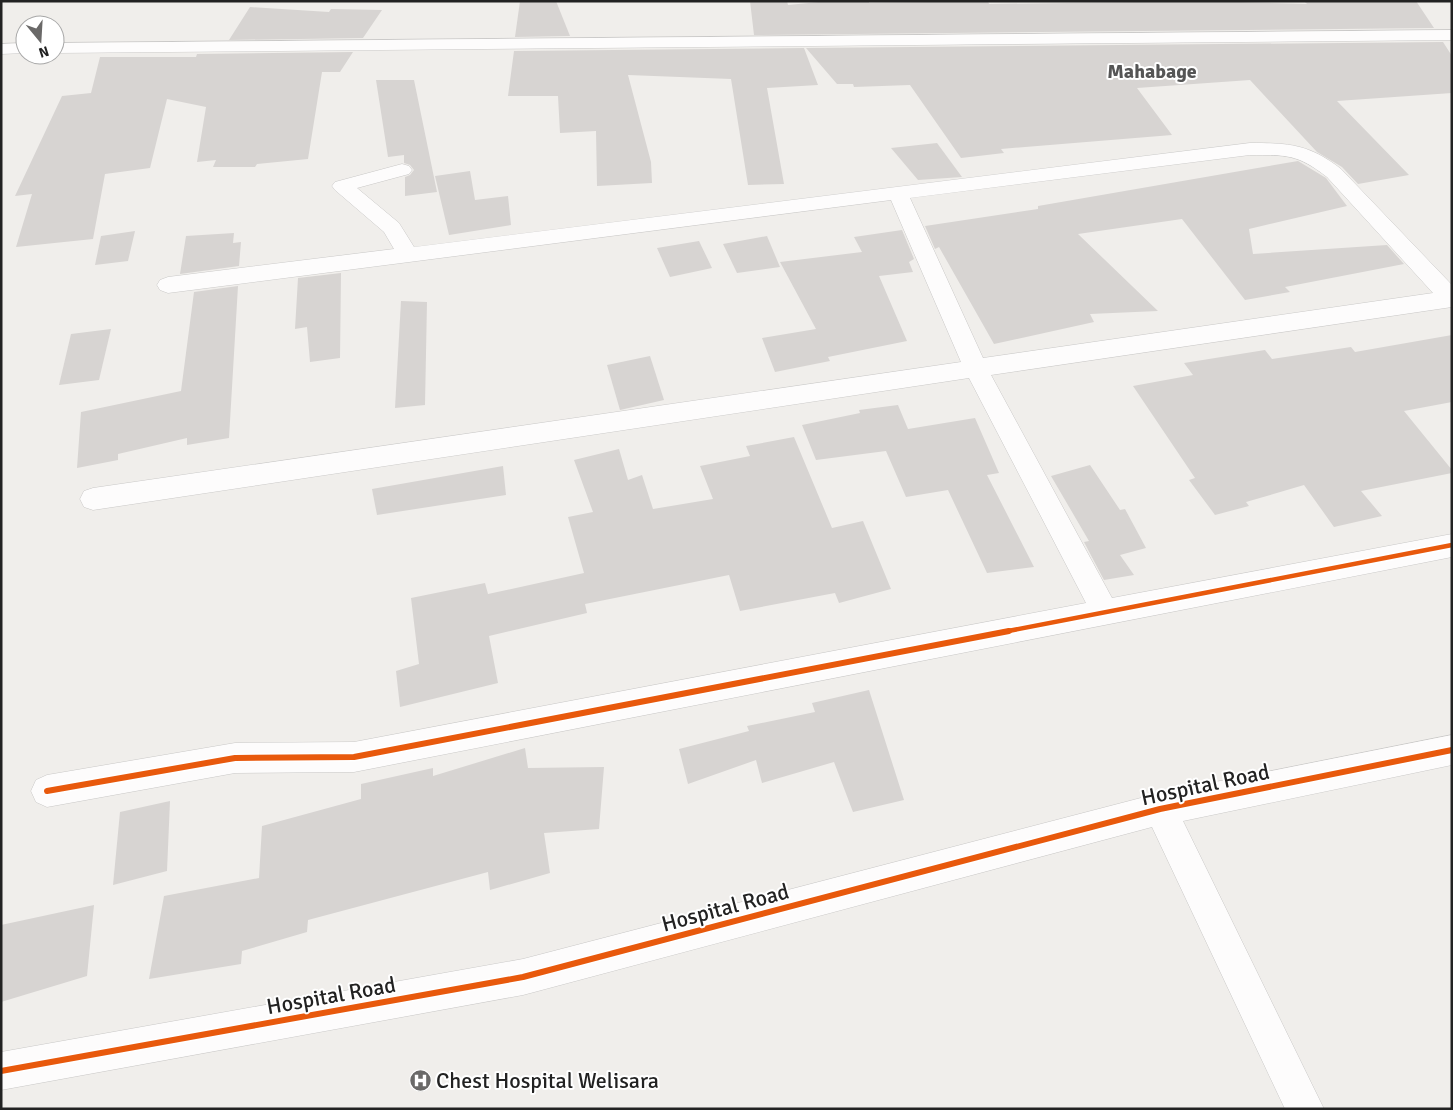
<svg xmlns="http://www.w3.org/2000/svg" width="1453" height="1110" font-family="Signika,sans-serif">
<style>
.building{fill:#d7d4d2}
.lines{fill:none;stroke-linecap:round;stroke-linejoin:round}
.minor-casing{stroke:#c9c8c7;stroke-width:1}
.minor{fill:#fdfcfc;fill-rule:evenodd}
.cycleway-far1-casing{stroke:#fff;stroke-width:8}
.cycleway-casing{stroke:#fff;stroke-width:9}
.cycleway-far1{stroke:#e8590c;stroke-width:4.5}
.cycleway{stroke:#e8590c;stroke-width:6}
.labels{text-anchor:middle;stroke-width:4;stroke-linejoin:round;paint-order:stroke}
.far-district-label{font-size:20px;font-weight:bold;fill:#555;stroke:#fff}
.near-street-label{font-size:22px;fill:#222;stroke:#fff}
.near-poi-label{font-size:22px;fill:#222;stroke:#fff;text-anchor:start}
</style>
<rect width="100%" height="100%" fill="#f0eeeb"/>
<!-- building -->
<g class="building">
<polygon points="520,1 556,1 570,36 515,37"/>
<polygon points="750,1 787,1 788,5 829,1 869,1 869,3 988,1 989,4 1207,1 1307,4 1304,1 1416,1 1434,28 754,35"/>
<polygon points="250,7 329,12 331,9 382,10 363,38 229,40"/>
<polygon points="1443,42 1452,56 1452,93 1337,101 1409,175 1358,184 1342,167 1317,152 1250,80 1137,88 1172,135 1001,149 1004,153 961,158 910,85 854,87 853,84 837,84 806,48"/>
<polygon points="804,48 818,85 767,88 784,184 748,185 731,79 628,75 651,162 652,183 597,186 596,131 560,133 558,96 508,96 514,51"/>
<polygon points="353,52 340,72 322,72 308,159 257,164 255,167 213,167 216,160 197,162 206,107 167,99 150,168 105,174 93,239 16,247 32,194 15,196 62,96 91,93 100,57 196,57 197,54"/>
<polygon points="376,80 414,80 437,192 405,196 405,177 410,175 414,170 410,165 404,163 404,155 388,157"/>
<polygon points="937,143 962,177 918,180 891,148"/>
<polygon points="1298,161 1326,178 1347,206 1249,229 1253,254 1387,245 1404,264 1285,287 1290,292 1245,300 1182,219 1078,234 1158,311 1090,314 1094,322 994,344 939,247 935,249 925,226 1038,209 1038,206"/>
<polygon points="470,171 475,200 508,196 511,225 449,235 435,176"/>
<polygon points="902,230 914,259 909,262 913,272 879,276 907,341 828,357 830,361 775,372 762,338 816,329 780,262 862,252 854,237"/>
<polygon points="135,231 128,261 95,265 101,236"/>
<polygon points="234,233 233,243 241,242 239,266 180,274 186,236"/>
<polygon points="767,236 780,267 737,273 723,244"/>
<polygon points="699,241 712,268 670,277 657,248"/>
<polygon points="341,273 340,358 310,362 307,327 295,329 298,278"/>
<polygon points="238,286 229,438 187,445 187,438 118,454 118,460 77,468 81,412 181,391 194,292"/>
<polygon points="401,301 427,302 425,405 395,408"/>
<polygon points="111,329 99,380 59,385 71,334"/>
<polygon points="1452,335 1452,402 1404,411 1452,470 1452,473 1361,491 1382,516 1334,527 1304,485 1246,502 1249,506 1215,515 1189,480 1195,478 1133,386 1193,375 1184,363 1265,350 1272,359 1351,347 1355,352"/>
<polygon points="650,356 664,400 620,410 607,365"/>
<polygon points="898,405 908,429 975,418 999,473 987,475 1034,567 987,573 948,490 906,497 886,451 816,460 802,425 860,413 859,410"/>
<polygon points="794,437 832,528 863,521 891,589 839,603 835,593 740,611 729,575 585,604 587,613 489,636 498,683 400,707 396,671 419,664 411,598 485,583 488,594 584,573 568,517 593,512 574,460 619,449 628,480 642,475 653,509 713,499 700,466 750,456 746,446"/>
<polygon points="1090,465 1120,510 1125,509 1146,548 1120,555 1134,575 1104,580 1084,542 1089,541 1051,476"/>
<polygon points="503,466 506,495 377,515 372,489"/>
<polygon points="869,690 904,800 853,812 834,762 762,783 756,760 688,784 679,749 749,731 747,726 815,712 812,703"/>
<polygon points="525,748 528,768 604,767 599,829 544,833 550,873 490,890 488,872 308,920 307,932 242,951 241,964 149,979 164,896 259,878 262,826 361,799 361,784 433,768 433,776"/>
<polygon points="170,801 167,871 113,885 120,812"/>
<polygon points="94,905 87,976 1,1002 1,925"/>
</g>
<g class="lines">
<defs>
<g id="minor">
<polygon points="1452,30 1452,40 55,53 55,43"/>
<polygon points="25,43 25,53 1,54 1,44"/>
<path d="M1250,143C1289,143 1309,144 1341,169L1452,285V307L991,375L1112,598L1452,534V557L354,772L235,773L47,807L36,802L31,791L36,780L47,775L235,743L354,742L1086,603L969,378L93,510L84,507L80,499L84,491L93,488L961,362L891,200L168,293L160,290L157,285L160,280L168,277L394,249L384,232L335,190L332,186L335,182L402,164L409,166L412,170L409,174L357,188L399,223L414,247ZM1250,155C1287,155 1297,154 1327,177L1433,293L983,358L910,198Z"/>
<polygon points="1452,735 1452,765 1183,821 1324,1109 1285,1109 1152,827 523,995 1,1090 1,1052 523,959 1160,793"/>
</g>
</defs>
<!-- minor casing -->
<use href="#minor" class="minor-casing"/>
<!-- minor -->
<use href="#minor" class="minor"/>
<defs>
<polyline id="cycleway-far1" points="1003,632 1452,545"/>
<g id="cycleway">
<polyline points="47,791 235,758 354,757 1009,631"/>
<polyline points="1,1071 523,977 1160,809 1452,750"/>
</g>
</defs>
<!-- cycleway-far1 casing -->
<use href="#cycleway-far1" class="cycleway-far1-casing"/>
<!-- cycleway casing -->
<use href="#cycleway" class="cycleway-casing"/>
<!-- cycleway-far1 -->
<use href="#cycleway-far1" class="cycleway-far1"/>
<!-- cycleway -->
<use href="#cycleway" class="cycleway"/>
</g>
<!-- icons -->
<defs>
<symbol id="hospital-disc" viewBox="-11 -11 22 22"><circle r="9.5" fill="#6a6968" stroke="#fff"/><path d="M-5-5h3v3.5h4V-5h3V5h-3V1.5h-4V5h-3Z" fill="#fff"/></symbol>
</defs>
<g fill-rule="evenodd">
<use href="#hospital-disc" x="408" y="1068" width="25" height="25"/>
</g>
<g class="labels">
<!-- far-district labels -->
<g class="far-district-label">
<text x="1152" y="78">Mahabage</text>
</g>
<!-- near-street labels -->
<g class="near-street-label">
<text transform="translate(1205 784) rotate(-12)" y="8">Hospital Road</text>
<text transform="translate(725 907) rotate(-15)" y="8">Hospital Road</text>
<text transform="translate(331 995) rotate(-10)" y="8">Hospital Road</text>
</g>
<!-- near-poi labels -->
<g class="near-poi-label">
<text x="436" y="1088">Chest Hospital Welisara</text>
</g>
</g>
<!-- border -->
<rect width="1453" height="1110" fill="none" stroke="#222222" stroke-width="5"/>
<!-- north arrow -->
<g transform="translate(40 40) rotate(162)"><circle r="24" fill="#ffffff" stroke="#a7a7a7"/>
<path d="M0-4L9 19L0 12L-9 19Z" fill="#6a6968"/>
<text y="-8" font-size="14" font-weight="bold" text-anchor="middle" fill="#222222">N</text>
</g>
</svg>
